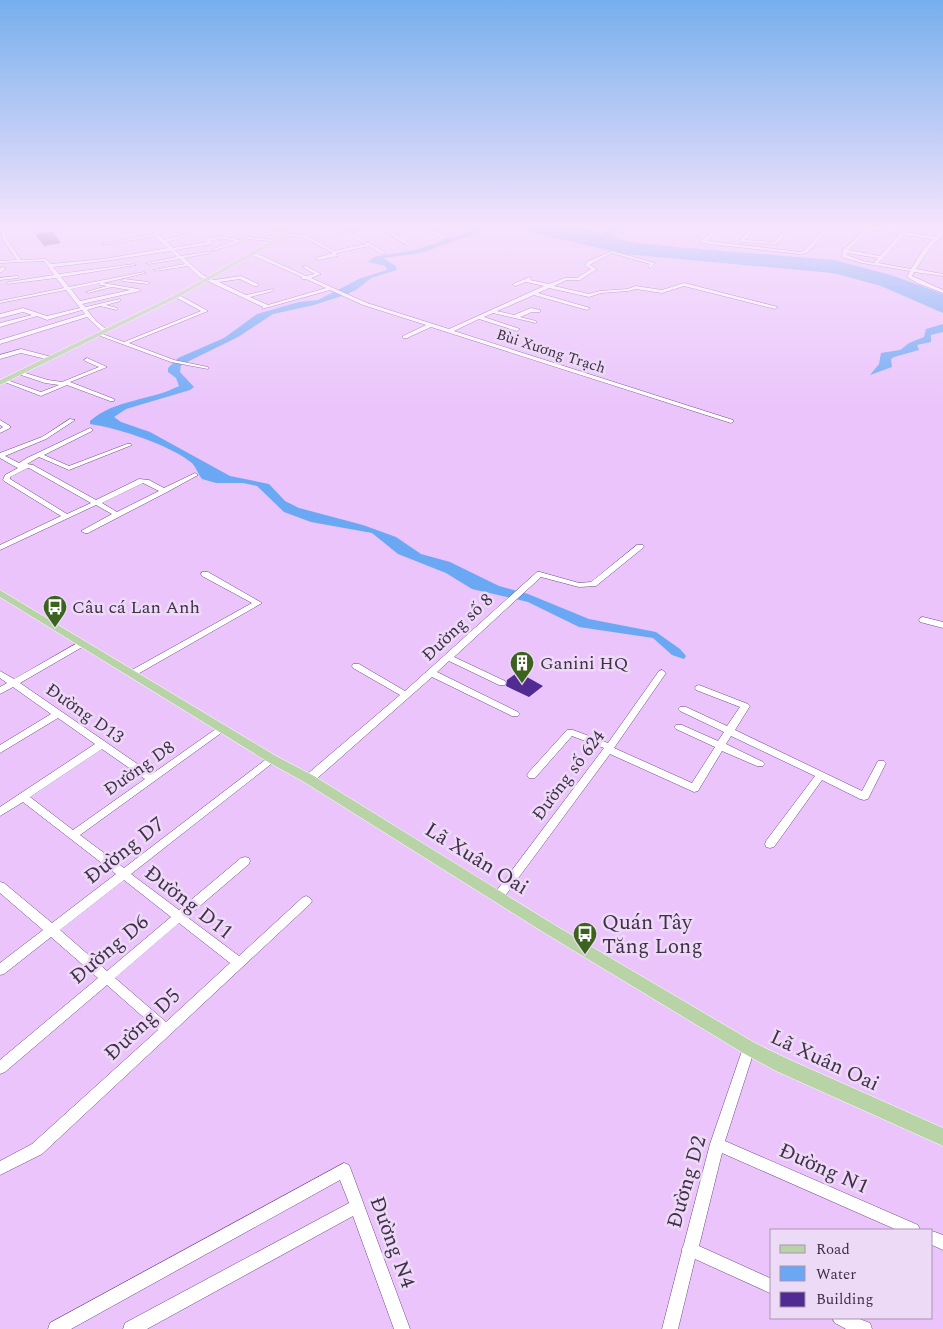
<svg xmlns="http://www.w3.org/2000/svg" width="943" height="1329" font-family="Spectral,serif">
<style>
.water{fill:#6ba8f4}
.building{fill:#512a92}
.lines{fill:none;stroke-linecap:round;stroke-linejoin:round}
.minor-casing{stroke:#724885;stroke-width:1}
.major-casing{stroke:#fff;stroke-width:1}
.minor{fill:#fff;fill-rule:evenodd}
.major{fill:#b8d4a7;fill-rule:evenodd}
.labels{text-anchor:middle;stroke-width:5;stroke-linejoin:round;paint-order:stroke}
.far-street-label{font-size:15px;fill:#412e49;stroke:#eddaf6}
.poi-label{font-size:18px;fill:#412e49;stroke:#eddaf6;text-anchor:start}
.street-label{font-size:18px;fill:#412e49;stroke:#eddaf6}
.near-street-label{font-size:21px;fill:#412e49;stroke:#eddaf6}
.near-poi-label{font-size:21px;fill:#412e49;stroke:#eddaf6;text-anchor:start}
</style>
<rect width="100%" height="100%" fill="#eac4fb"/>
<!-- water -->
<g class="water">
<path d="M486,226H572L602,234L613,226H625L612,233V236L624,241L676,247L834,260L891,275L943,294V313L881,286L833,273L624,254L514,228L488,229L421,253L383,258L396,266L397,270L371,278L356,290L345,295L314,305L273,314L238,337L181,365L180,372L194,387L190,390L126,409L114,417L121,422L150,432L230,476L269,484L285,501L299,508L363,525L396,537L421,554L450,562L499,586L528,594L589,619L656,632L680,649L686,656L684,659L672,655L653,638L579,627L528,602L472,589L446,573L398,554L372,533L311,522L284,512L257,486L243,483H216L202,479C198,474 196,467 192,463C170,445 118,428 90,424V421C115,399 150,401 179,386L176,378L168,372V368L178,358L224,338L257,314L299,302L318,300L361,278L387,270L385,266L368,262L374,257L415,250Z"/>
<polygon points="943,324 943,332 931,335 931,342 917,345 919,350 894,357 891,359 892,367 870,375 879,364 881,353 900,350 909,343 924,337 926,329"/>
</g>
<!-- building -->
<g class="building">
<polygon points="52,231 61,243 44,246 35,234"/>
<polygon points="518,672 543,686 529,697 512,689 506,686 507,680"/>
</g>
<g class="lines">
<defs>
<g id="minor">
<path d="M1,226H5L6,238L21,260L45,259L51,264L104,259L168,248L155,236L104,245L102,244L155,234L161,226H165L158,235L164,240L187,234L189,235L167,242L173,248L207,242L205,239L221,236L240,240L248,237L276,240L278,242L248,239L213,251V249L235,241L221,238L210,241L212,244L175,250L181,256L213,251L211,253L184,258L203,275L214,280L241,276L258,284V286H254L240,279L219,282L246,295L273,289V291L250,297L268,305L326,288L306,279H302V277L252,255V253H256L306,276L315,274L302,267L306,266L321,274L311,278L367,303L449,329L544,286L526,282L515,286L513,285V284L530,277L532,278L530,280L549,284L565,278H577L591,269L585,266L587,262L612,251L655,263L650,268L648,267L650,264L612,253L591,264L590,265L597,269L580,280H566L554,286L589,294L600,291L627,289L636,286L662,290L684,283L778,307L775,309L684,286L662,293L636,289L628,291L601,293L589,297L549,288L538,293L590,308L587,310L534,295L497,311L514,315L531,308L540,310V312H532L520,317L536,321V323L493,313L484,317L520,329L517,331L479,319L454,331L733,420V422L731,423L431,327L407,338H403V336L426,325L363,305L330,290L262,309L263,307L199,277L188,266L155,271L153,270L185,264L180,259L148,264L146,263L177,257L171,251L104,261L53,267L59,274L134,264L136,265L61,277L69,287L144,272L146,273L103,283L138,289L140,290V291L82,304L86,307L120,299V301L106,305L117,308V310L100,306L87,310L96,321L107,330V332H103L87,317L0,344V340L85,314L82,310L47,320L37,316L0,327V323L32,315L23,312L0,318V314L23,308L47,316L80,308L66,290L0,303V301L64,288L56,278L7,284V283L9,282L54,275L44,261L0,263V261L17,260L2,238ZM100,283V285L107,286L86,292L88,293L112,287L130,290L80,301L71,289Z"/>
<polygon points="327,226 332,226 345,232 368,227 370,228 345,234"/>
<polygon points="376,226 381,226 384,228 404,226 388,230 411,244 407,245"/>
<polygon points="432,226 438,226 441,228 439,229"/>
<polygon points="719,226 723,226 707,241 800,252 804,251 827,226 831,226 807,253 800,254 701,243 701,241"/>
<polygon points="754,226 758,226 745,240 774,242 789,226 793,226 777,244 740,242 740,240"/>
<path d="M869,226L902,232L907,226H911L906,232L935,237L943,229V233L939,238L942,239L937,240L927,252L916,269L943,274V276L914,272L912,276L943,290V293L917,283L907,277L910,271L862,263L842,257L843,250ZM870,229L900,234L880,256L848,250ZM904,235L933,239L923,250L911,269L878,263ZM847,253L878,258L874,263L863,261L846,255Z"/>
<polygon points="424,227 447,237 447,238 443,239 424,229 415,231 413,230"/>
<polygon points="269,228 292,230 294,231 292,232 268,230"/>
<polygon points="288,233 308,236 334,251 366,244 354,238 356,236 386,253 382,254 369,246 336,253 338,256 318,260 316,259 316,258 333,253 305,238 286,235"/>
<polygon points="2,267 6,268 0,273 0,269"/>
<polygon points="16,276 18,276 18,278 0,280 0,278"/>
<polygon points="124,279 148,282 150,283 148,284 122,281 122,280"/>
<polygon points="175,295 179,295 208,311 129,343 174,360 208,367 208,369 171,362 95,334 100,333 124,342 201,311 175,297"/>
<polygon points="21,349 52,357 53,358 50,360 21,353 0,359 0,355"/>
<polygon points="87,358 107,367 70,382 114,399 114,401 110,401 67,385 41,396 2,381 7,380 41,392 59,385 45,383 18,374 18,372 22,372 48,380 62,382 99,367 85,361 84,360"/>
<path d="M70,419L75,420L46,439L5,456L19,463L27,458L90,428L92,429V431L44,455L69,466L127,444H131L132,445L69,470L39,457L27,464L33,465L96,500L139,479L149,480L164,488L193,474L195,473L198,475L167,492L88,533H85L81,531L112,514L96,505L0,550V545L61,516L4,481L3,480L5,475L18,468L14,466L0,458V453L42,437ZM28,468H29L91,503L67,514L10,479V477ZM143,483L159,491L117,512L102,503Z"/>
<polygon points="0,420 10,426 10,428 0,433 0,429 3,427 0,425"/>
<polygon points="637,545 643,545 644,547 596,586 579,587 541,577 454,657 505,681 506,683 505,685 499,685 449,661 437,672 518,712 520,714 518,716 512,716 432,677 313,782 305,782 304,779 305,776 400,695 353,668 352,666 353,664 359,664 405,691 537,572 540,572 579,583 591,582"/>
<polygon points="202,572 208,572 262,603 136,675 130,675 129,673 130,671 252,603 202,576 201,574"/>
<polygon points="923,617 943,622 943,628 920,622 919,620 920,618"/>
<path d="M81,641L85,644L84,646L20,683L152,774L220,726H226L228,728L80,835L124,868L269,757H275L277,759L275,761L131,874L179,910L241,858L245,857L249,858L250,861L249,864L187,917L239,956L302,898L306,896L310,898L312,901L310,904L42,1154L0,1175V1161L32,1144L158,1030L107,985L5,1072L0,1074V1060L98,978L51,937L4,974L0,975V963L43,930L0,893V882L4,883L52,923L116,874L23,802L0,816V807L95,744L58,718L0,753V745L51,714L13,687L0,694V687L7,683L0,678V671L14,679ZM102,749L145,779L73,830L30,797ZM124,880L171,917L107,971L60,930ZM179,923L230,963L166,1022L115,978Z"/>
<polygon points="662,670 666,673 614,748 692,783 715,747 676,729 674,727 676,725 682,725 718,741 724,732 680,711 678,709 680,707 686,707 727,726 740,707 696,690 695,688 696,686 699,685 748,704 750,706 735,730 862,791 878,761 884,761 886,763 868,799 864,800 860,799 822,780 774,847 770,848 766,847 765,844 766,841 815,776 731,736 726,744 763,762 765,764 763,766 757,766 722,751 698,791 694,792 610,754 502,900 498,902 494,900 492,897 494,894 604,748 572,736 535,778 529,778 527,775 529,772 567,730 573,730 608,743 659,671"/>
<polygon points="749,1042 753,1044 755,1048 725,1141 918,1225 920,1230 897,1230 722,1153 699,1246 772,1279 772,1294 695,1259 678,1329 662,1329 682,1251 682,1249 684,1244 710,1144 743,1048 745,1044"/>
<polygon points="344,1163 349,1165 351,1170 410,1329 394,1329 353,1216 147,1329 123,1329 125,1323 349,1203 340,1180 71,1329 48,1329 50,1323"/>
<polygon points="932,1231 943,1235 943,1250 932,1245"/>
<polygon points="832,1318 857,1318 870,1323 872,1329 846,1329 835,1323"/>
</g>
<g id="major">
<polygon points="298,226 305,226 179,297 0,385 0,380 175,295"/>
<polygon points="0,590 276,756 314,776 553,924 755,1043 788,1059 943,1128 943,1146 776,1071 743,1053 543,932 304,782 268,762 0,597"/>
</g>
</defs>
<!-- minor casing -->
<use href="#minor" class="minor-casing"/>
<!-- major casing -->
<use href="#major" class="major-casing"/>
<!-- minor -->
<use href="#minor" class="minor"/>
<!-- major -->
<use href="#major" class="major"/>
</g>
<!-- sky -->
<linearGradient id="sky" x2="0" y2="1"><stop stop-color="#76afed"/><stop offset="0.55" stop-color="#f6e4fd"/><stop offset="1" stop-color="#f6e4fd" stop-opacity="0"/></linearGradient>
<rect width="943" height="412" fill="url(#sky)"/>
<!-- icons -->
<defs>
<symbol id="bus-pin" viewBox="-11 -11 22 30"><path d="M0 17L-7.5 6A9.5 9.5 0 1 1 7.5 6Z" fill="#3b631f" stroke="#eddaf6"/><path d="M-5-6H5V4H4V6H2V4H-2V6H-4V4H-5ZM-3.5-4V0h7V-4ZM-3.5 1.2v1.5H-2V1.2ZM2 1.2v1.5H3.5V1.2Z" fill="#fff"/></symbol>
<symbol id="building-pin" viewBox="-11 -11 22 30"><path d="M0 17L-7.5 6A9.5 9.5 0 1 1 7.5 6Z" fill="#3b631f" stroke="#eddaf6"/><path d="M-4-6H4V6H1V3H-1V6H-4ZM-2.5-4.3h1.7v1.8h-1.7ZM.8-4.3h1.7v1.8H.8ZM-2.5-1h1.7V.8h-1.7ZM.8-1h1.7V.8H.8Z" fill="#fff"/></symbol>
</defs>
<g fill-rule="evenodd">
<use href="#bus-pin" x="41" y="593" width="28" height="38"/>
<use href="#building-pin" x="508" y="649" width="28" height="38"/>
<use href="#bus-pin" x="571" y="920" width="28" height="38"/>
</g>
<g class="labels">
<!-- far-street labels -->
<g class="far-street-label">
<text transform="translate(551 351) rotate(18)" y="5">Bùi Xương Trạch</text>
</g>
<!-- poi labels -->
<g class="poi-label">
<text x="72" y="613">Câu cá Lan Anh</text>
<text x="540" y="669">Ganini HQ</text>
</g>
<!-- street labels -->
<g class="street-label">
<text transform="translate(457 627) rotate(-43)" y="6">Đường số 8</text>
<text transform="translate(85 713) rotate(35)" y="6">Đường D13</text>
<text transform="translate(139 768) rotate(-35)" y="6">Đường D8</text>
<text transform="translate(568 775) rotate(-53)" y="6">Đường số 624</text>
</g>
<!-- near-street labels -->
<g class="near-street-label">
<text transform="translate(124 850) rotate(-38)" y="7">Đường D7</text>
<text transform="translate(477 858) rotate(32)" y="7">Lã Xuân Oai</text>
<text transform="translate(189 902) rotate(38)" y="7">Đường D11</text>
<text transform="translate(109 949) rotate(-40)" y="7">Đường D6</text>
<text transform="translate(142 1024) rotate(-43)" y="7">Đường D5</text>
<text transform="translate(825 1060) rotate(25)" y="7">Lã Xuân Oai</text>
<text transform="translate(824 1168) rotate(24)" y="7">Đường N1</text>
<text transform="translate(686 1182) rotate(-74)" y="7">Đường D2</text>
<text transform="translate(393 1242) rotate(70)" y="7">Đường N4</text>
</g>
<!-- near-poi labels -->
<g class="near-poi-label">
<text x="602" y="929">Quán Tây<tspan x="602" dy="24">Tăng Long</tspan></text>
</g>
</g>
<!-- legend -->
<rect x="770" y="1229" width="162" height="90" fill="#eddaf6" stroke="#a895b1"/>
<rect x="780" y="1245" width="25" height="8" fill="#b8d4a7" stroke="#a895b1"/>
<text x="816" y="1254" font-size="15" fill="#412e49">Road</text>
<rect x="780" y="1266" width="25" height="15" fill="#6ba8f4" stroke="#a895b1"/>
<text x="816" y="1279" font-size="15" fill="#412e49">Water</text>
<rect x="780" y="1292" width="25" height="15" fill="#512a92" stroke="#a895b1"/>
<text x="816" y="1304" font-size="15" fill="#412e49">Building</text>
</svg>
